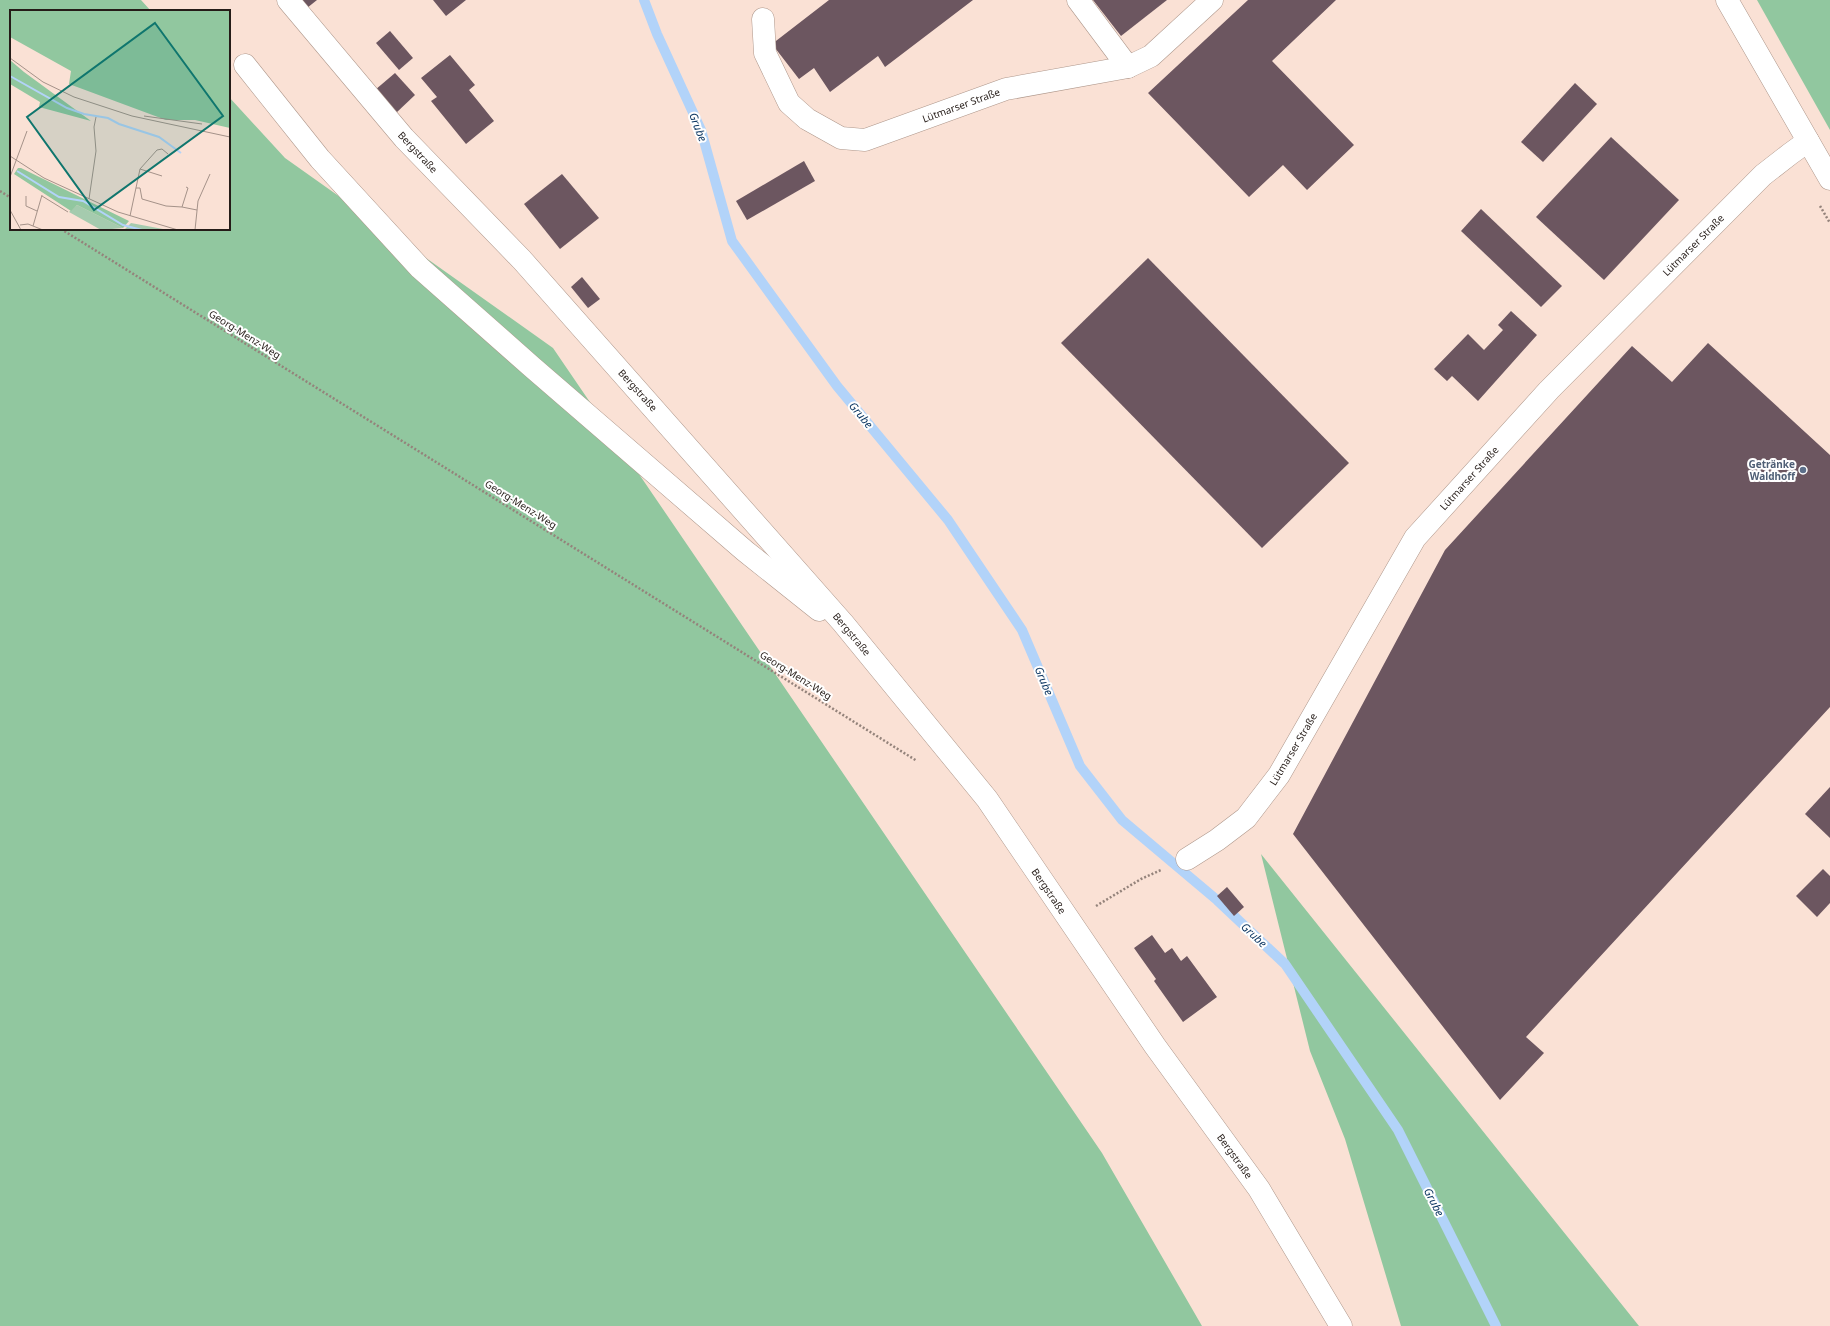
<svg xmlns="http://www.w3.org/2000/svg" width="1830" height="1326" font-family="'Noto Sans',sans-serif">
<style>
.forest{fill:#91c79f}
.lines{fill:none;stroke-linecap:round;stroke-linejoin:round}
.stream{stroke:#b2d3f9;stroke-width:10}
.building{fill:#6c5660}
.minor-casing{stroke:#ae978b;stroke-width:23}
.major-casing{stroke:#ae978b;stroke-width:23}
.path{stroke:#94837b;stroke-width:2.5;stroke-dasharray:2 2;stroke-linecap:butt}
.minor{stroke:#fff;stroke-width:22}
.major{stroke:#fff;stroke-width:22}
.service-dot{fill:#5c6f8a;stroke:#fff;stroke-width:1.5}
.labels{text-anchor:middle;stroke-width:4;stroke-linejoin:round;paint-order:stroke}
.street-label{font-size:10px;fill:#251c18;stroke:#fff}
.service-label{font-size:10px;font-weight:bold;fill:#4e5e75;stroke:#fff;text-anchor:end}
.water-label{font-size:11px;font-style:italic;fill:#0d3762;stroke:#fff}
.inset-river{fill:none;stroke:#b2d3f9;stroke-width:2}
.inset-road{fill:none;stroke:#a59289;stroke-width:1}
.view{fill:#0f766e;fill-opacity:0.15;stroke:#0f766e;stroke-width:2}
.inset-edge{fill:none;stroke:#251c18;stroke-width:2}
</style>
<rect width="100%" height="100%" fill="#fae1d5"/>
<!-- forest -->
<g class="forest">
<polygon points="0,0 141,0 151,11 11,11 11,229 229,229 229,97 285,158 553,348 1102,1153 1202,1326 0,1326"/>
<polygon points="1757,0 1830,0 1830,130"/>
<polygon points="1261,854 1639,1326 1401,1326 1345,1139 1310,1051"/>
</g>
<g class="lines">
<!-- stream -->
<polyline class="stream" points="644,0 657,34 701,130 732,241 837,386 948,520 1022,630 1080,766 1122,820 1217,900 1285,964 1398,1130 1496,1326"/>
</g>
<!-- building -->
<g class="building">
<polygon points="300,0 317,0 307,8"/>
<polygon points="433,0 466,0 446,16"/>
<polygon points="829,0 973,0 885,67 878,56 830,92 814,68 799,79 772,44"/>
<polygon points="1093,0 1167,0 1121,36"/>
<polygon points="1248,0 1336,0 1272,61 1354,145 1307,190 1283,165 1249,197 1148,93"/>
<polygon points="390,31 413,58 399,70 376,43"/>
<polygon points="450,55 475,85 469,90 494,121 466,144 431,101 437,97 421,78"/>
<polygon points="395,73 415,95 396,113 375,90"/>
<polygon points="1575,83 1597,104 1543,162 1521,142"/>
<polygon points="1611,137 1679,200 1604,280 1536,217"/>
<polygon points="804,161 815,181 747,220 736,201"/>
<polygon points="562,174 599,218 560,249 524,204"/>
<polygon points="1481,209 1562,286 1541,307 1461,231"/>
<polygon points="1148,258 1349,463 1262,548 1061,343"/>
<polygon points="582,277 600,299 588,308 571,287"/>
<polygon points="1511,311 1537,335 1478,401 1452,376 1447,381 1434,369 1468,334 1484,350 1503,330 1498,325"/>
<polygon points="1708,343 1830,455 1830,707 1526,1037 1544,1053 1500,1100 1293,834 1445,550 1632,346 1672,382"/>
<polygon points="1830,787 1830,838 1805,814"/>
<polygon points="1823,869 1830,876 1830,903 1817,917 1796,896"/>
<polygon points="1227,887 1244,907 1234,916 1217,896"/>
<polygon points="1152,935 1165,953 1172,948 1181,961 1187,956 1217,997 1183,1022 1154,981 1156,979 1134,948"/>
</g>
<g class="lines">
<defs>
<g id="minor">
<polyline points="288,0 404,138 522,260 843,623 987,799 1155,1046 1259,1189 1341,1326"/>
<polyline points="1078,0 1128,67"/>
<polyline points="763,19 765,53 789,103 807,119 841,138 865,140 1006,89 1128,67 1151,56 1212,0"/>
<polyline points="245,65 320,159 420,268 532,367 745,551 819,610"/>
<polyline points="1187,859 1217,840 1246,818 1279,775 1415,538 1549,390 1763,175 1790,154 1808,141"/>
</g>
<polyline id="major" points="1727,0 1830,179"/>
</defs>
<!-- minor casing -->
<use href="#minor" class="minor-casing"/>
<!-- major casing -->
<use href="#major" class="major-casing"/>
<!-- path -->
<g class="path">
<polyline points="0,191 11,198"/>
<polyline points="1820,206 1830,223"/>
<polyline points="61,229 917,761"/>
<polyline points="1096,906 1141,879 1161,870"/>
</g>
<!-- minor -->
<use href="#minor" class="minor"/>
<!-- major -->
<use href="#major" class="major"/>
</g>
<!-- markers -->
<circle class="service-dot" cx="1803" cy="470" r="4"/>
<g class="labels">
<!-- street labels -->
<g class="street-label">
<text transform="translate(961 105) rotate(-20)" y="4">Lütmarser Straße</text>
<text transform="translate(418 152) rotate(47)" y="4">Bergstraße</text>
<text transform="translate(1693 245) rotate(-45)" y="4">Lütmarser Straße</text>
<text transform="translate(245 334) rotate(32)" y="4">Georg-Menz-Weg</text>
<text transform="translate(638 390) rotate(48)" y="4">Bergstraße</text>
<text transform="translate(1469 478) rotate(-48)" y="4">Lütmarser Straße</text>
<text transform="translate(521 504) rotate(32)" y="4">Georg-Menz-Weg</text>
<text transform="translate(852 634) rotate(50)" y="4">Bergstraße</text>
<text transform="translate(796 675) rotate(32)" y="4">Georg-Menz-Weg</text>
<text transform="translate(1293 749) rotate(-59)" y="4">Lütmarser Straße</text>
<text transform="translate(1049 891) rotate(56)" y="4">Bergstraße</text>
<text transform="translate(1235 1156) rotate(54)" y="4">Bergstraße</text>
</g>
<!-- service labels -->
<g class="service-label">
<text x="1795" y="468">Getränke<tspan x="1795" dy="12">Waldhoff</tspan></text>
</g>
<!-- water labels -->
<g class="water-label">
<text transform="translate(698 127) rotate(69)" y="4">Grube</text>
<text transform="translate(861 415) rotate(50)" y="4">Grube</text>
<text transform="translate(1044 681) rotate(67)" y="4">Grube</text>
<text transform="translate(1254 935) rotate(43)" y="4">Grube</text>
<text transform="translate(1434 1202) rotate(63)" y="4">Grube</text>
</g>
</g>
<!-- overview -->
<g transform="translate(10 10)">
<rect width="220" height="220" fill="#fae1d5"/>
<path d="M67,195L113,218L91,220L84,216L59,202ZM121,213L153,219L155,220H114Z" fill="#a5cbae"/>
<path d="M0,0H220V118L185,110H156L59,74L61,61L0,27ZM0,50L14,62L81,111L29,97L30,92L0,74ZM8,158H11L119,211L113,218L67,195L61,201L4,164Z" fill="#91c79f"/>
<path class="inset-river" d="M0,66L57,98L74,104L98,108L109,114L149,127L171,143M7,161L49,187L73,191L113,215L132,220"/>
<path class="inset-road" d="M0,48L33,72L64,87L122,106L220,127M134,106L192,114M0,146L34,168L108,202L168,220M130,159L152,166M0,167L17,121M176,177L178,178L172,197L187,200M126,178H130L132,189L156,196L172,197M16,186V196L27,201M32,186L58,202M79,189L86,141L84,117L86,107M0,200L11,220M120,206L130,159L147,140L152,139L158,144M10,215L18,214L33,220M23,216L32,185M185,220L188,191L200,164"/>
<path class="view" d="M145,13L213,106L84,200L17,107Z"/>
<rect width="220" height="220" class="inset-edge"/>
</g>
</svg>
